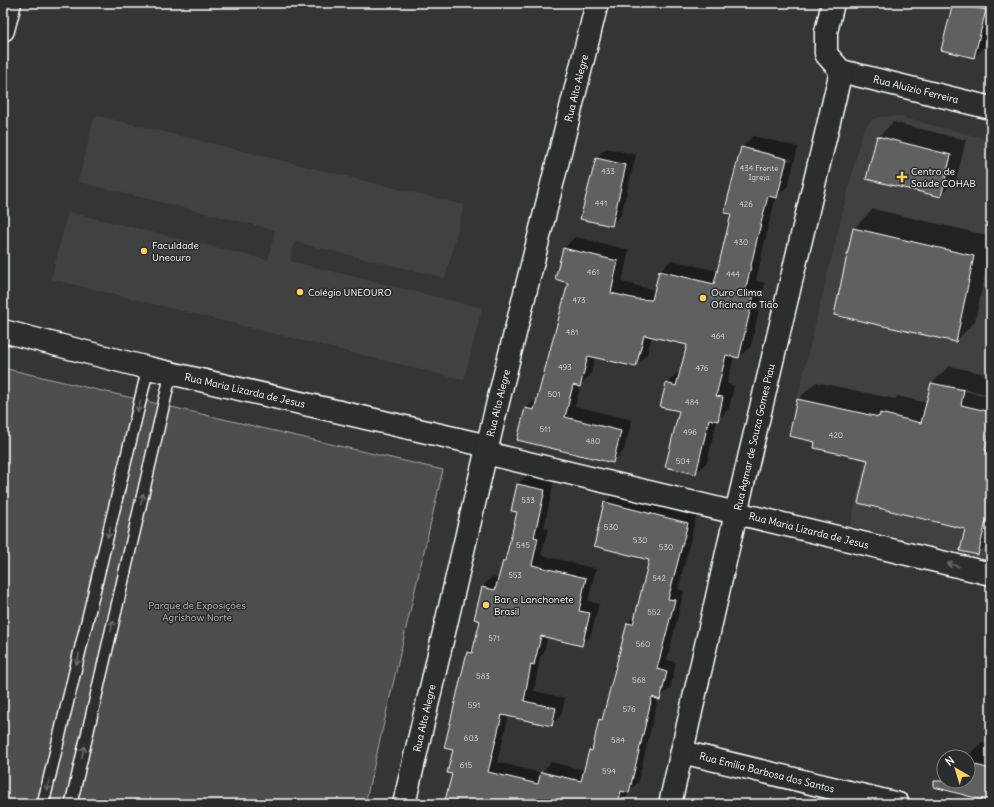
<svg xmlns="http://www.w3.org/2000/svg" width="994" height="807" font-family="Delius,sans-serif">
<style>
.built{fill:#404243}
.green{fill:#4c4f50;stroke:#a6a7a8}
.shadow{fill:#0007;fill-rule:evenodd}
.building{fill:#5f6162;stroke:#fff}
.lines{fill:none;stroke-linecap:round;stroke-linejoin:round}
.lane-casing{stroke:#fff;stroke-width:14}
.street-casing{stroke:#fff;stroke-width:25}
.lane{stroke:#2a2d2e;stroke-width:11}
.street{stroke:#2a2d2e;stroke-width:22}
.oneway{stroke:#6a6c6d}
.poi-dot{fill:#ffd166;stroke:#2a2d2e;stroke-width:1.5}
.labels{text-anchor:middle;stroke-width:3;stroke-linejoin:round;paint-order:stroke}
.number-label{font-size:8px;fill:#d7d8d8}
.street-label{font-size:10px;fill:#fff;stroke:#2a2d2e}
.poi-label{font-size:10px;fill:#fff;stroke:#2a2d2e;text-anchor:start}
.park-label{font-size:10px;fill:#b7b9b9;stroke:#2a2d2e}
</style>
<rect width="100%" height="100%" fill="#333536"/>
<filter id="ink" filterUnits="userSpaceOnUse"><feTurbulence type="fractalNoise" baseFrequency=".025" numOctaves="2"/><feDisplacementMap in="SourceGraphic" scale="8" xChannelSelector="R" yChannelSelector="G"/><feConvolveMatrix kernelMatrix="1 2 1 2 8 2 1 2 1" color-interpolation-filters="sRGB"/></filter>
<g filter="url(#ink)">
<!-- built -->
<g class="built">
<polygon points="95,115 464,205 445,278 295,242 290,261 482,308 464,380 51,279 68,212 268,260 275,230 78,182"/>
<polygon points="895,116 991,140 991,560 850,526 875,416 797,399 862,133 866,126 872,120 879,117"/>
</g>
<!-- green -->
<polygon class="green" points="3,368 443,470 365,804 3,804"/>
<!-- shadow -->
<g class="shadow">
<polygon points="954,3 991,3 991,18 984,47 974,57 942,50"/>
<polygon points="893,122 966,140 956,181 941,195 878,137"/>
<path d="M753,136L798,147L788,186L776,197L769,223L756,281L765,283L751,346L739,357L734,356L727,384L734,386L729,408L717,420L707,462L696,473L680,410L667,384L678,372L681,373L688,345L652,336L647,354L636,366L595,356L591,374L581,384L575,406L632,420L624,450L613,462L526,408L539,397L569,282L564,248L575,237L629,250L622,282L655,290L660,271L671,260L718,271L732,214L742,148ZM748,148L792,159V161L748,150Z"/>
<polygon points="606,148 636,155 621,215 611,225 582,218 596,158"/>
<polygon points="873,209 991,236 991,247 975,322 956,341 835,315 854,228"/>
<polygon points="949,366 991,375 991,395 943,384 943,386 991,397 991,540 978,554 967,528 870,459 816,441 798,399 816,382 895,399 898,396 927,403 932,383"/>
<polygon points="528,475 554,480 544,528 548,529 541,555 596,569 588,601 599,604 591,635 582,645 548,636 543,654 540,657 534,691 565,698 561,715 551,725 509,715 497,762 541,773 551,762 584,770 590,750 595,746 600,719 605,715 628,623 636,615 650,559 605,502 615,493 697,513 678,589 684,591 667,660 676,662 670,689 658,698 638,782 628,792 625,804 445,804 453,773 454,749 468,653 475,645 481,620 482,587 492,577 499,579 504,561 507,559 518,511 518,484"/>
<polygon points="982,742 991,745 991,801 957,781 968,781 967,757"/>
</g>
<!-- building -->
<g class="building">
<polygon points="953,3 986,10 974,58 941,50"/>
<polygon points="877,136 951,155 941,197 866,179"/>
<polygon points="741,147 787,159 777,198 768,196 758,235 745,292 754,294 739,358 726,355 716,396 723,397 718,421 709,419 696,474 665,467 679,411 660,407 666,383 676,386 687,345 644,335 636,367 588,356 580,387 573,385 565,417 621,431 613,463 517,440 525,408 534,410 568,283 555,279 563,248 618,261 611,293 636,299 652,300 659,271 714,284 731,214 724,213"/>
<polygon points="596,158 626,165 612,226 580,219"/>
<polygon points="853,228 974,256 956,342 834,315"/>
<polygon points="931,383 964,390 961,405 991,412 991,424 985,450 991,452 991,522 986,521 978,555 960,551 965,529 858,503 868,460 814,448 815,442 789,436 797,399 879,417 880,413 921,423"/>
<polygon points="517,484 545,490 534,537 538,538 532,565 586,578 579,611 590,613 582,646 541,636 534,665 531,664 524,701 556,708 552,726 502,715 488,772 538,784 541,772 581,781 589,750 592,751 599,719 602,720 627,623 633,624 649,560 594,546 604,502 688,523 668,599 675,600 657,669 667,672 660,700 652,697 629,793 621,791 618,804 444,804 452,774 447,773 453,750 444,748 467,652 472,653 480,621 474,619 482,587 495,590 503,561 505,561 517,512 511,511"/>
<polygon points="968,763 991,769 991,802 934,787 934,781 968,781"/>
</g>
<g class="lines">
<defs>
<g id="lane">
<polyline points="43,804 148,368"/>
<polyline points="71,804 171,373"/>
</g>
<g id="street">
<polyline points="833,3 826,32 826,54 841,71"/>
<polyline points="3,30 10,3"/>
<polyline points="841,71 991,108"/>
<polyline points="3,331 148,368 488,446"/>
<polyline points="486,453 991,574"/>
<polyline points="682,752 898,804"/>
<polyline points="404,804 494,418 597,3"/>
<polyline points="670,804 736,513 841,71"/>
</g>
</defs>
<!-- lane casing -->
<use href="#lane" class="lane-casing"/>
<!-- street casing -->
<use href="#street" class="street-casing"/>
<!-- lane -->
<use href="#lane" class="lane"/>
<!-- street -->
<use href="#street" class="street"/>
</g>
<!-- one-way arrows -->
<defs><path id="oneway-shaft" d="M-6 0H5M1.5-3L5.5 0L1.5 3" fill="none" stroke-width="1.6" stroke-linecap="round" stroke-linejoin="round"/></defs>
<g class="oneway">
<use href="#oneway-shaft" transform="translate(139 406) rotate(104)"/>
<use href="#oneway-shaft" transform="translate(142 499) rotate(-77)"/>
<use href="#oneway-shaft" transform="translate(109 532) rotate(104)"/>
<use href="#oneway-shaft" transform="translate(953 565) rotate(-166)"/>
<use href="#oneway-shaft" transform="translate(112 626) rotate(-77)"/>
<use href="#oneway-shaft" transform="translate(78 659) rotate(104)"/>
<use href="#oneway-shaft" transform="translate(83 752) rotate(-77)"/>
<use href="#oneway-shaft" transform="translate(48 785) rotate(104)"/>
</g>
</g>
<!-- markers -->
<g class="poi-dot">
<path d="M900 171h4v4h4v4h-4v4h-4v-4h-4v-4h4z"/>
<circle cx="144" cy="251" r="4"/>
<circle cx="300" cy="292" r="4"/>
<circle cx="703" cy="298" r="4"/>
<circle cx="486" cy="605" r="4"/>
</g>
<g class="labels">
<!-- number labels -->
<g class="number-label">
<text x="759" y="171">434 Frente<tspan x="759" dy="9">Igreja</tspan></text>
<text x="608" y="174">433</text>
<text x="601" y="206">441</text>
<text x="746" y="207">426</text>
<text x="741" y="245">430</text>
<text x="593" y="275">461</text>
<text x="733" y="277">444</text>
<text x="579" y="303">473</text>
<text x="572" y="335">481</text>
<text x="718" y="339">464</text>
<text x="565" y="370">493</text>
<text x="702" y="371">476</text>
<text x="554" y="397">501</text>
<text x="692" y="405">484</text>
<text x="545" y="432">511</text>
<text x="690" y="435">496</text>
<text x="836" y="438">420</text>
<text x="593" y="444">480</text>
<text x="683" y="464">504</text>
<text x="528" y="503">533</text>
<text x="611" y="530">530</text>
<text x="640" y="543">530</text>
<text x="523" y="548">545</text>
<text x="666" y="550">530</text>
<text x="515" y="578">553</text>
<text x="659" y="581">542</text>
<text x="654" y="615">552</text>
<text x="494" y="641">571</text>
<text x="643" y="647">560</text>
<text x="483" y="679">583</text>
<text x="639" y="683">568</text>
<text x="474" y="708">591</text>
<text x="629" y="712">576</text>
<text x="471" y="741">603</text>
<text x="618" y="743">584</text>
<text x="466" y="768">615</text>
<text x="609" y="774">594</text>
</g>
<!-- street labels -->
<g class="street-label">
<text transform="translate(576 88) rotate(-76)" y="4">Rua Alto Alegre</text>
<text transform="translate(916 89) rotate(14)" y="4">Rua Aluizio Ferreira</text>
<text transform="translate(245 390) rotate(13)" y="4">Rua Maria Lizarda de Jesus</text>
<text transform="translate(498 403) rotate(-76)" y="4">Rua Alto Alegre</text>
<text transform="translate(754 437) rotate(-77)" y="4">Rua Agmar de Souza Gomes Piau</text>
<text transform="translate(809 530) rotate(14)" y="4">Rua Maria Lizarda de Jesus</text>
<text transform="translate(424 718) rotate(-77)" y="4">Rua Alto Alegre</text>
<text transform="translate(767 772) rotate(14)" y="4">Rua Emília Barbosa dos Santos</text>
</g>
<!-- poi labels -->
<g class="poi-label">
<text x="911" y="175">Centro de<tspan x="911" dy="12">Saúde COHAB</tspan></text>
<text x="152" y="249">Faculdade<tspan x="152" dy="12">Uneouro</tspan></text>
<text x="308" y="296">Colégio UNEOURO</text>
<text x="711" y="296">Ouro Clima<tspan x="711" dy="12">Oficina do Tião</tspan></text>
<text x="494" y="603">Bar e Lanchonete<tspan x="494" dy="12">Brasil</tspan></text>
</g>
<!-- park labels -->
<g class="park-label">
<text x="197" y="609">Parque de Exposições<tspan x="197" dy="12">Agrishow Norte</tspan></text>
</g>
</g>
<!-- margin -->
<rect width="994" height="807" fill="none" stroke="#2a2d2e" stroke-width="16"/>
<rect x="8" y="8" width="978" height="791" fill="none" stroke="#fff" stroke-width="1.5" filter="url(#ink)"/>
<!-- north arrow -->
<g transform="translate(956 769) rotate(322)"><circle r="19" fill="#2a2d2e" stroke="#7f8182"/>
<path d="M0-3L7 15L0 10L-7 15Z" fill="#ffd166"/>
<text y="-6" font-size="11" font-weight="bold" text-anchor="middle" fill="#ffffff">N</text>
</g>
</svg>
